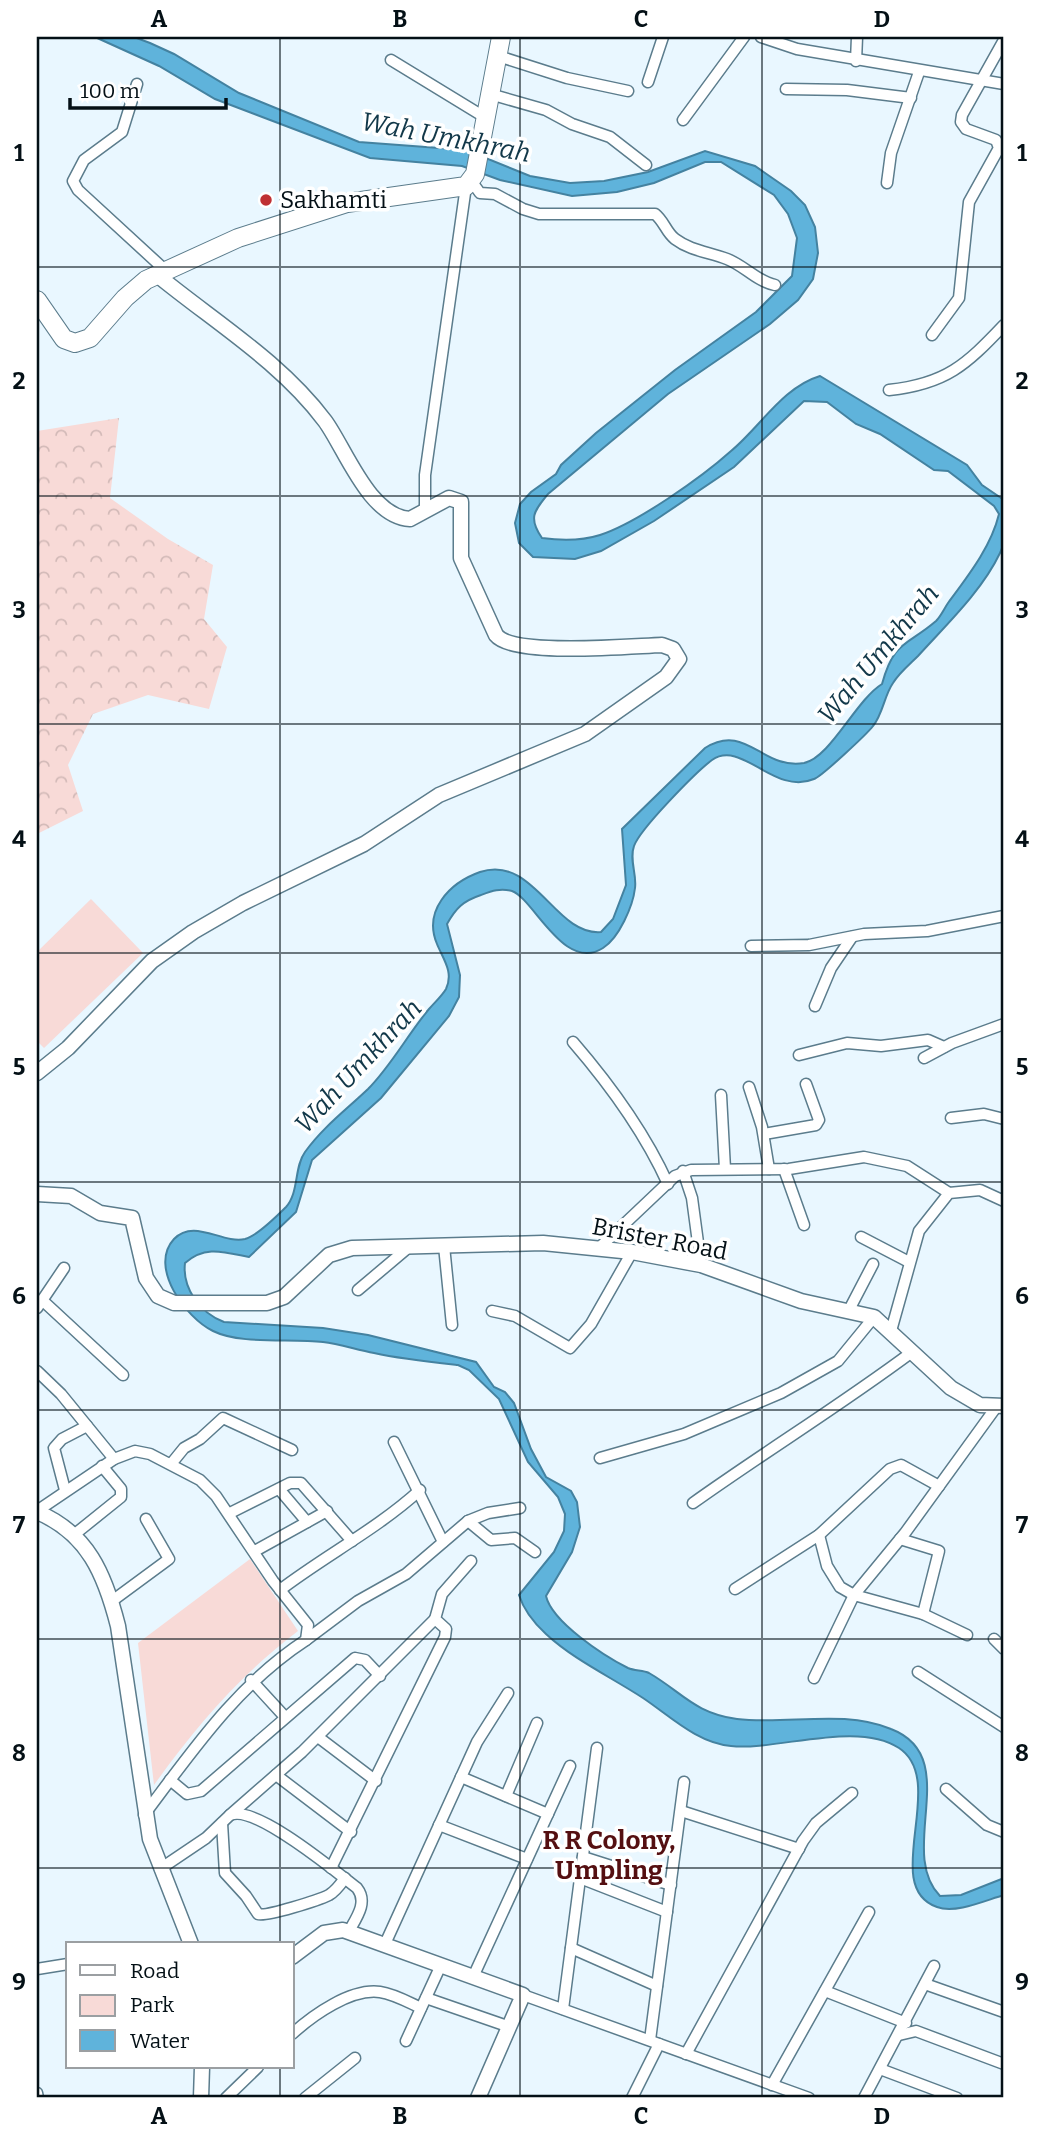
<svg xmlns="http://www.w3.org/2000/svg" width="1041" height="2135" font-family="Bitter,serif">
<style>
.forest{fill:url(#forest-crowns)}
.green{fill:#f8dad7}
.water{fill:#5fb3db;stroke:#4482a0;stroke-width:2}
.lines{fill:none;stroke-linecap:round;stroke-linejoin:round}
.minor-casing{stroke:#5b7c8c;stroke-width:13}
.tertiary-casing{stroke:#5b7c8c;stroke-width:17}
.primary-casing{stroke:#5b7c8c;stroke-width:20}
.minor{stroke:#fff;stroke-width:10}
.tertiary{stroke:#fff;stroke-width:14}
.primary{stroke:#fff;stroke-width:18}
.grid{fill:none;stroke:#041016;stroke-width:2;stroke-opacity:0.55}
.poi-dot{fill:#bf3033;stroke:#fff;stroke-width:2.5}
.labels{text-anchor:middle;stroke-width:7;stroke-linejoin:round;paint-order:stroke}
.poi-label{font-size:24px;fill:#041016;stroke:#fff;text-anchor:start}
.street-label{font-size:24px;fill:#041016;stroke:#fff}
.water-label{font-size:26px;font-style:italic;fill:#123849;stroke:#fff}
.neighbourhood-label{font-size:26px;font-weight:bold;fill:#540f11;stroke:#fff}
.neatline{fill:none;stroke:#041016;stroke-width:2.5}
.grid-label{font-size:23px;text-anchor:middle;font-weight:bold;fill:#041016}
</style>
<defs>
<pattern id="forest-crowns" width="20" height="18" patternUnits="userSpaceOnUse" patternTransform="scale(1.75)"><rect width="20" height="18" fill="#f8dad7"/><path d="M2 6a3 3 0 1 1 6 0M12 15a3 3 0 1 1 6 0" fill="none" stroke="#d3bab8"/></pattern>
</defs>
<rect width="100%" height="100%" fill="#e9f7ff"/>
<!-- forest -->
<polygon class="forest" points="119,418 110,498 168,539 213,565 204,619 227,647 209,709 148,695 93,714 68,765 83,811 37,834 37,431"/>
<!-- green -->
<g class="green">
<polygon points="91,899 143,953 44,1048 37,1041 37,952"/>
<path d="M250,1559L298,1631C240,1675 196,1726 154,1785L138,1643Z"/>
</g>
<!-- water -->
<path class="water" d="M95,37H134L150,43L174,54L239,93L359,142L466,150L530,176L570,183L604,181L648,172L705,151L755,166L791,191L805,205L815,227L818,253L813,279L798,300L770,324L668,394L548,494C534,511 528,518 542,538C563,541 581,541 600,535C637,523 702,477 731,451C760,427 783,387 820,376L967,465L982,485L1004,500C1004,517 1008,537 1000,553C982,591 946,625 918,656C910,664 899,673 893,683C884,696 883,714 873,726C867,734 821,777 814,779C774,796 742,739 712,760C696,772 640,829 634,846C629,860 637,874 635,888C633,906 619,938 603,948C564,973 534,899 512,891C500,888 492,891 481,895C463,901 456,908 447,924L460,975L459,997L449,1016L381,1098L312,1160L296,1212L249,1257C224,1252 205,1245 185,1263C182,1288 200,1313 224,1322L323,1328L368,1335L476,1362L494,1387L505,1392L514,1403L531,1449L546,1477L571,1491L577,1502L580,1527L572,1552L546,1596C552,1622 604,1656 628,1668C635,1671 643,1670 649,1673C682,1692 694,1713 737,1719C788,1725 843,1709 891,1729C964,1757 896,1851 940,1896L961,1895L1004,1878V1895C986,1900 956,1914 937,1907C879,1887 949,1781 899,1748C857,1720 777,1751 731,1746C697,1743 670,1716 643,1698C611,1677 574,1660 546,1634C534,1623 524,1611 519,1595L554,1552L564,1531L565,1514L558,1497L528,1462L499,1399L469,1370L458,1365C430,1362 401,1359 374,1353C357,1350 340,1344 323,1342C290,1338 241,1345 213,1331C186,1318 148,1267 174,1239C194,1218 222,1244 245,1239C257,1236 277,1216 286,1207C299,1193 294,1167 305,1152C323,1127 346,1110 368,1089C391,1066 408,1034 429,1009C434,1003 442,996 446,989C454,972 443,959 437,944C423,911 449,883 480,872C534,854 555,936 601,932L613,919L626,885L622,829L705,748C746,722 762,770 804,763C830,758 856,700 882,684C894,640 907,646 936,621C941,616 944,609 948,603C968,576 991,547 999,514L994,506L948,471L934,470L880,434L856,424L827,402L804,401L734,467L654,521L601,551L575,559L533,557L519,543L515,523L520,504L531,492L556,474L561,465L596,433L675,370L756,312L792,276L797,238L788,214L774,195L721,162H705L654,183L617,192L572,196L500,180L462,166L370,158L215,99L159,66Z"/>
<g class="lines">
<defs>
<g id="minor">
<polyline points="761,37 797,49 1004,84"/>
<polyline points="498,56 567,78 628,91"/>
<polyline points="391,60 486,118"/>
<polyline points="856,61 857,37"/>
<polyline points="648,82 663,37"/>
<polyline points="137,84 122,132 84,160 73,181 78,190 165,270"/>
<polyline points="786,89 847,90 911,98"/>
<polyline points="490,94 546,110 572,124 610,137 646,165"/>
<polyline points="683,120 744,37"/>
<path d="M472,182L480,193L495,194L523,209L539,214H655C664,221 666,232 675,239C691,251 709,252 727,259C745,266 756,281 775,285"/>
<polyline points="887,183 891,153 919,72"/>
<polyline points="932,335 959,298 969,202 999,148 996,140 966,129 961,122 962,115 1004,40"/>
<path d="M889,390C946,384 966,365 1004,325"/>
<polyline points="425,511 425,475 466,186"/>
<polyline points="751,946 809,945 864,934 927,931 1004,916"/>
<polyline points="815,1006 831,968 852,937"/>
<path d="M573,1042C611,1086 644,1131 668,1184"/>
<polyline points="799,1055 847,1043 881,1046 928,1040 944,1047"/>
<polyline points="924,1058 952,1043 1004,1024"/>
<polyline points="749,1087 762,1127 769,1169"/>
<polyline points="721,1095 725,1169"/>
<polyline points="951,1118 984,1114 1004,1119"/>
<polyline points="764,1134 816,1125 819,1120 806,1084"/>
<polyline points="784,1169 804,1225"/>
<polyline points="683,1171 692,1198 701,1265"/>
<polyline points="861,1237 909,1262"/>
<polyline points="444,1246 452,1325"/>
<polyline points="599,1248 675,1176 691,1170 789,1169 864,1157 907,1166 949,1193"/>
<polyline points="358,1290 409,1247"/>
<polyline points="42,1300 123,1375"/>
<polyline points="37,1308 64,1268"/>
<polyline points="849,1310 873,1264"/>
<polyline points="492,1311 515,1316 570,1348 591,1324 632,1252"/>
<polyline points="891,1331 919,1231 949,1193 980,1190 1004,1201"/>
<polyline points="37,1371 61,1394 114,1459"/>
<polyline points="394,1442 443,1542"/>
<polyline points="600,1458 684,1434 781,1393 838,1361 874,1317"/>
<polyline points="171,1464 184,1448 200,1439 223,1418 292,1450"/>
<polyline points="279,1489 307,1522"/>
<polyline points="65,1490 54,1448 62,1439 87,1426"/>
<path d="M693,1503C766,1451 841,1405 912,1352"/>
<path d="M37,1511L114,1459L135,1451L150,1454L200,1480L216,1496L273,1581L308,1625L306,1640C237,1685 193,1750 144,1815"/>
<polyline points="230,1513 290,1483 301,1483 352,1541"/>
<polyline points="468,1521 491,1540 515,1538 535,1552"/>
<polyline points="75,1534 121,1497 121,1489 102,1466"/>
<polyline points="819,1535 827,1566 840,1587 854,1595 923,1614 967,1635"/>
<polyline points="900,1539 939,1551 923,1614"/>
<polyline points="255,1551 327,1511"/>
<polyline points="735,1589 819,1535 890,1469 901,1465 939,1486"/>
<path d="M280,1590C326,1555 377,1529 420,1490"/>
<polyline points="112,1601 169,1559 146,1519"/>
<polyline points="994,1639 1004,1649"/>
<polyline points="306,1640 358,1601 406,1574 468,1521 488,1513 520,1508"/>
<polyline points="918,1672 1004,1727"/>
<polyline points="814,1678 854,1595 905,1533 997,1406"/>
<polyline points="251,1680 285,1717"/>
<polyline points="318,1737 376,1781"/>
<polyline points="276,1775 351,1832"/>
<polyline points="461,1777 548,1814"/>
<polyline points="170,1780 187,1794 201,1791 355,1658 365,1660 380,1676"/>
<polyline points="946,1789 987,1825 1004,1832"/>
<polyline points="506,1796 537,1723"/>
<polyline points="681,1811 799,1849"/>
<polyline points="230,1815 302,1752 435,1619"/>
<path d="M222,1823L225,1873L246,1896L258,1914C266,1917 319,1900 329,1895C336,1891 340,1885 345,1878"/>
<polyline points="439,1825 527,1859"/>
<polyline points="583,1857 671,1885"/>
<polyline points="331,1868 445,1637 446,1629 435,1619 442,1594 471,1561"/>
<path d="M160,1869L206,1838L230,1815C255,1804 335,1871 357,1888C368,1902 357,1917 349,1931"/>
<polyline points="580,1878 667,1912"/>
<polyline points="385,1944 477,1742 508,1693"/>
<polyline points="571,1948 657,1986"/>
<polyline points="37,1969 68,1964"/>
<polyline points="473,1977 570,1766"/>
<polyline points="925,1984 1004,2012"/>
<polyline points="825,1991 906,2023"/>
<polyline points="523,1995 809,2098"/>
<polyline points="426,1998 510,2027"/>
<polyline points="563,2009 597,1748"/>
<path d="M292,2034C313,2015 351,1988 380,1992C394,1994 408,2002 421,2008"/>
<polyline points="899,2035 916,2031 1004,2064"/>
<polyline points="650,2040 684,1782"/>
<polyline points="406,2041 441,1965"/>
<polyline points="686,2054 803,1841 816,1823 852,1793"/>
<polyline points="880,2069 957,2098"/>
<polyline points="772,2085 869,1912"/>
<polyline points="37,2093 38,2098"/>
<polyline points="226,2098 258,2067"/>
<polyline points="305,2098 355,2058"/>
<polyline points="632,2098 659,2044"/>
<polyline points="864,2098 934,1966"/>
</g>
<g id="tertiary">
<path d="M37,1073L68,1048L152,961L193,932L243,903L364,844L439,795L585,734L666,677L679,659L673,649L662,645C631,646 513,657 496,635L461,558V502L449,498L410,519C369,517 345,448 325,421C280,361 213,321 156,274"/>
<polyline points="37,1194 71,1196 100,1213 132,1218 146,1278 158,1296 174,1303 267,1303 284,1297 329,1255 352,1248 543,1243 632,1252 701,1265 801,1301 874,1317 951,1388 980,1405 1004,1406"/>
<path d="M37,1512C88,1533 105,1575 118,1626L150,1839L191,1944"/>
<polyline points="292,1957 324,1933 343,1930 523,1995 478,2098"/>
<polyline points="201,2098 202,2067"/>
</g>
<polyline id="primary" points="37,300 64,339 75,343 90,338 125,298 146,280 238,238 347,203 466,186 475,174 501,37"/>
</defs>
<!-- minor casing -->
<use href="#minor" class="minor-casing"/>
<!-- tertiary casing -->
<use href="#tertiary" class="tertiary-casing"/>
<!-- primary casing -->
<use href="#primary" class="primary-casing"/>
<!-- minor -->
<use href="#minor" class="minor"/>
<!-- tertiary -->
<use href="#tertiary" class="tertiary"/>
<!-- primary -->
<use href="#primary" class="primary"/>
</g>
<!-- grid -->
<path class="grid" d="M280,37V1944M520,37V2098M762,37V2098M37,267H1004M37,496H1004M37,724H1004M37,953H1004M37,1182H1004M37,1410H1004M37,1639H1004M37,1868H1004M280,2067V2098"/>
<!-- markers -->
<circle class="poi-dot" cx="266" cy="200" r="7"/>
<g class="labels">
<!-- poi labels -->
<g class="poi-label">
<text x="280" y="208">Sakhamti</text>
</g>
<!-- street labels -->
<g class="street-label">
<text transform="translate(660 1239) rotate(11)" y="8">Brister Road</text>
</g>
<!-- water labels -->
<g class="water-label">
<text transform="translate(446 137) rotate(11)" y="9">Wah Umkhrah</text>
<text transform="translate(878 654) rotate(-50)" y="9">Wah Umkhrah</text>
<text transform="translate(358 1066) rotate(-47)" y="9">Wah Umkhrah</text>
</g>
<!-- neighbourhood labels -->
<g class="neighbourhood-label">
<text x="609" y="1849">R R Colony,<tspan x="609" dy="30">Umpling</tspan></text>
</g>
</g>
<!-- border -->
<rect width="1041" height="2135" fill="none" stroke="#ffffff" stroke-width="77"/>
<!-- legend -->
<rect x="66" y="1942" width="228" height="126" fill="#ffffff" stroke="#9b9fa2" stroke-width="2"/>
<rect x="80" y="1965" width="35" height="10" fill="#ffffff" stroke="#9b9fa2" stroke-width="2"/>
<text x="130" y="1978" font-size="21" fill="#041016">Road</text>
<rect x="80" y="1995" width="35" height="21" fill="#f8dad7" stroke="#9b9fa2" stroke-width="2"/>
<text x="130" y="2012" font-size="21" fill="#041016">Park</text>
<rect x="80" y="2030" width="35" height="21" fill="#5fb3db" stroke="#9b9fa2" stroke-width="2"/>
<text x="130" y="2048" font-size="21" fill="#041016">Water</text>
<!-- scale -->
<path d="M70 98v10h156v-10" fill="none" stroke="#041016" stroke-width="3.5"/>
<text x="80" y="98" font-size="21" fill="#041016" stroke="#ffffff" stroke-width="5" paint-order="stroke">100 m</text>
<rect x="38" y="38" width="964" height="2058" class="neatline"/>
<g class="grid-label">
<text x="159" y="27">A</text>
<text x="400" y="27">B</text>
<text x="641" y="27">C</text>
<text x="882" y="27">D</text>
<text x="19" y="161">1</text>
<text x="1022" y="161">1</text>
<text x="19" y="389">2</text>
<text x="1022" y="389">2</text>
<text x="19" y="618">3</text>
<text x="1022" y="618">3</text>
<text x="19" y="847">4</text>
<text x="1022" y="847">4</text>
<text x="19" y="1075">5</text>
<text x="1022" y="1075">5</text>
<text x="19" y="1304">6</text>
<text x="1022" y="1304">6</text>
<text x="19" y="1533">7</text>
<text x="1022" y="1533">7</text>
<text x="19" y="1761">8</text>
<text x="1022" y="1761">8</text>
<text x="19" y="1990">9</text>
<text x="1022" y="1990">9</text>
<text x="159" y="2124">A</text>
<text x="400" y="2124">B</text>
<text x="641" y="2124">C</text>
<text x="882" y="2124">D</text>
</g>
</svg>
